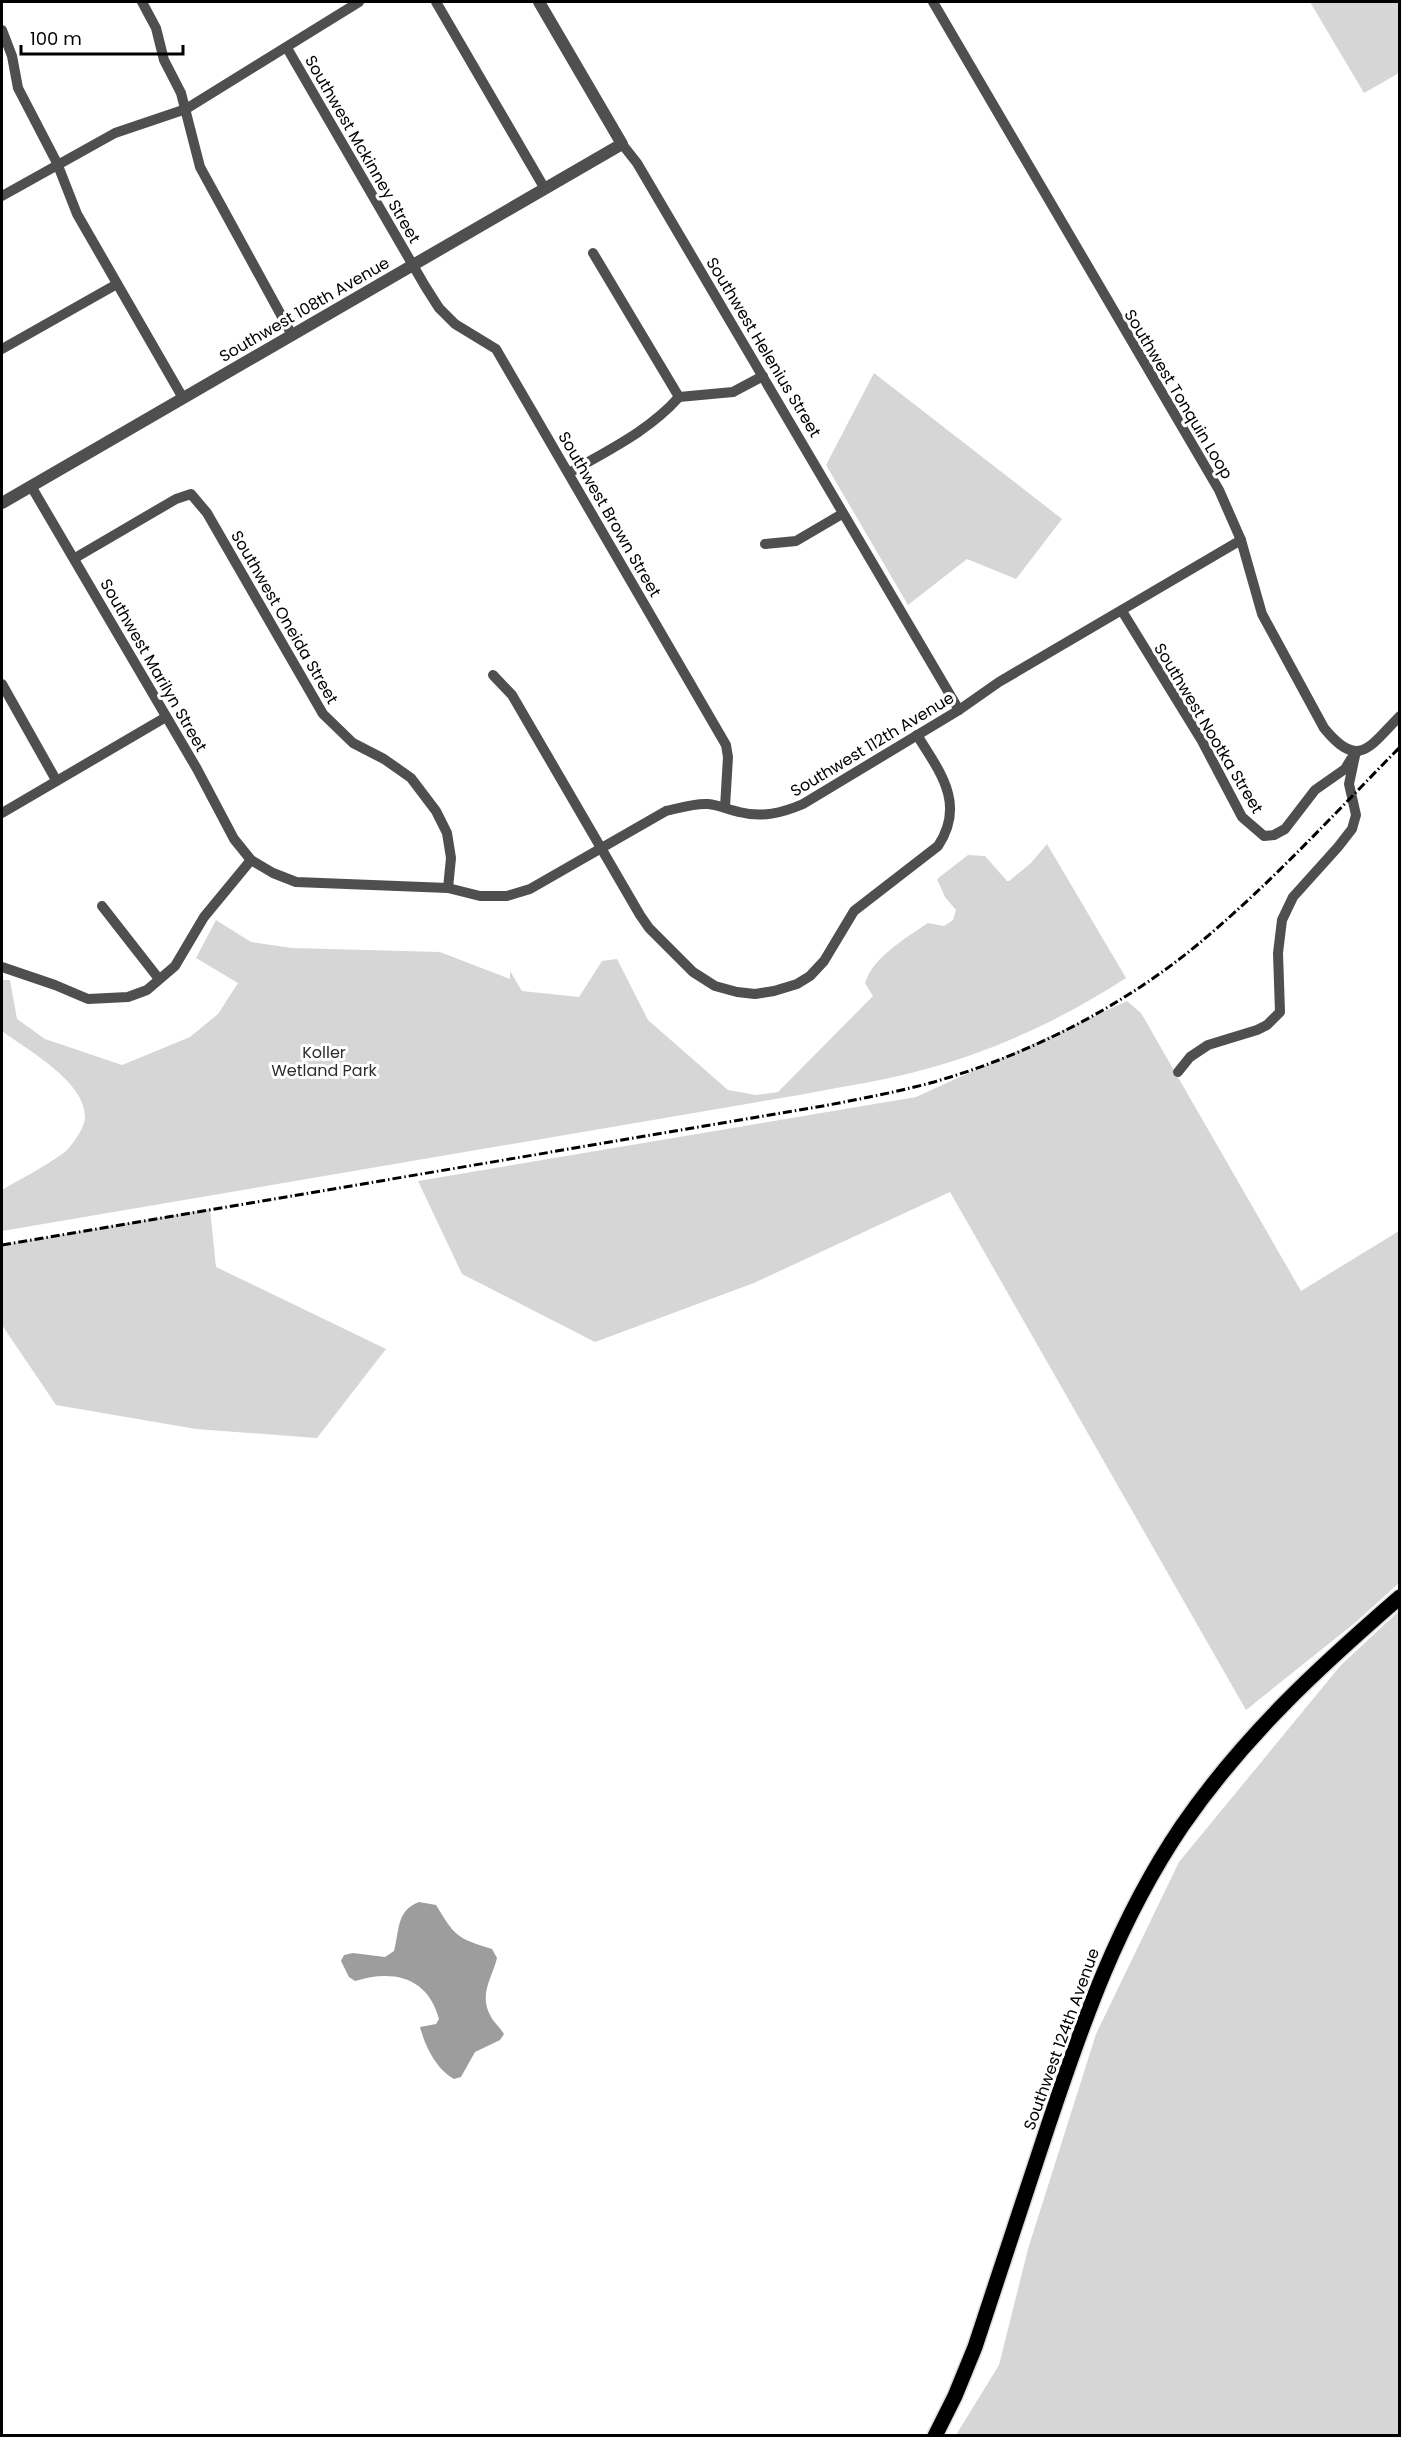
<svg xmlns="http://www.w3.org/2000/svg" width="1401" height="2437" font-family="Poppins,sans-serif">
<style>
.green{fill:#d6d6d6}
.water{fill:#9d9d9d}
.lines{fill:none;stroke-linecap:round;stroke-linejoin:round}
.primary-casing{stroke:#dbdbdb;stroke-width:18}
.minor{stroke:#4f4f4f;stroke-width:10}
.tertiary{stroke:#4f4f4f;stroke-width:12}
.primary{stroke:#000;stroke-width:15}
.rail{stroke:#000;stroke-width:3;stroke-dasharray:9 3 1.5 3;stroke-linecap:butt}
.labels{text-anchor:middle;stroke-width:6;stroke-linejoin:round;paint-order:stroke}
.street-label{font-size:16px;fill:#000;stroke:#fff}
.park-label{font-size:16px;fill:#2d2d2d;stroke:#fff}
</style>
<rect width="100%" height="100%" fill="#fff"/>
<!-- green -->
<g class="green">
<polygon points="1310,2 1399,2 1399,73 1364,93"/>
<polygon points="874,373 1062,519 1016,579 967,559 908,605 826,465"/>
<path d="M1047,844L1126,978C1064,1018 997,1050 926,1069C887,1080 845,1086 805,1094L2,1231V1190C17,1181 57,1160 68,1149C74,1142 85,1127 85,1117C86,1082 26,1049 2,1031V980H10L17,1019L45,1039L122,1065L190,1037L218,1014L238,983L196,958L216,920L251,942L292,948L440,952L510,979V971L522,991L579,997L602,961L617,959L648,1020L728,1090L756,1095L778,1092L873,996L865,983C873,957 906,938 928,923L944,926L953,920L956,910L945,897L937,879L968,855L985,856L1007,881H1009L1031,863Z"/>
<polygon points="1127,1001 1141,1013 1301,1291 1399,1231 1399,1583 1356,1622 1246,1710 950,1192 754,1283 595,1342 462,1274 418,1181 916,1097"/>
<polygon points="210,1209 216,1267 386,1349 317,1438 196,1429 56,1405 2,1325 2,1245"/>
<polygon points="1399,1611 1399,2435 956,2435 999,2365 1028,2249 1096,2034 1179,1862 1341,1665"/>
</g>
<!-- water -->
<path class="water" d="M419,1902L436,1905C455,1936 456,1938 492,1949L497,1958C492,1978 479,1994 490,2015C493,2022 500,2027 504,2034L500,2040L475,2052L461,2077L454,2079C436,2069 425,2046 420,2027L436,2024L439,2019C428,1977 393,1969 355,1981L349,1977L341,1961L344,1955L353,1953L385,1957L394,1951C400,1929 396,1911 419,1902Z"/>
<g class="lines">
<defs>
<path id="primary" d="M935,2436L955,2396L975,2347C999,2275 1022,2204 1046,2132C1082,2024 1117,1922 1182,1826C1244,1736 1318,1668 1400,1597"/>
</defs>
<!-- primary casing -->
<use href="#primary" class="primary-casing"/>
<!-- minor -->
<g class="minor">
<polyline points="142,2 156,28 164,60 181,93 200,167 292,335"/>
<polyline points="436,2 545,189"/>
<path d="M933,2L1219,490L1241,540L1262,614L1324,728C1359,771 1370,746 1400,716"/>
<polyline points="2,30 12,56 18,88 57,163 77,214 183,398"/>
<polyline points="287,48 425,286 439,308 455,324 496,349 726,745 728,757 725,807"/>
<polyline points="622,144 637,163 959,710"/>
<polyline points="2,196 115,133 186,109 359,2"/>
<polyline points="593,253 679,397"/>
<polyline points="2,349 117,284"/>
<path d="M569,473C608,450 649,431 679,397L733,392L763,376"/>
<path d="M31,486L197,769L234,839L251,860L273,873L296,882L448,888L480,896H507L530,889L666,811C680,808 694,803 708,804C719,805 729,810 739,812C762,818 782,813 803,804L959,710L999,682L1241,540"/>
<polyline points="765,544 796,541 842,514"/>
<polyline points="75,558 176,499 191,494 207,513 323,714 353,743 384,759 411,778 436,811 447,833 451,858 448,888"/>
<polyline points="1122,611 1202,741 1242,817 1264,836 1274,835 1285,829 1315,790 1345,769 1351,759"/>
<path d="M493,675L512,695L640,915L649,928L693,972L715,986L737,992L755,994L774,991L797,984L810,976L824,961L854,911L938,846C966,804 940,772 917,735"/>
<polyline points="2,684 56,780"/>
<polyline points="2,813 166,717"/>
<polyline points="102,906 159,979"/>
<polyline points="2,967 55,985 88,999 128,997 147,990 175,966 204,917 251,860"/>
<polyline points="1178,1072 1190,1057 1208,1045 1257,1030 1267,1025 1280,1012 1278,953 1282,920 1293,897 1338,847 1352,829 1356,815 1349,784 1356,751"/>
</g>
<!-- tertiary -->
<polyline class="tertiary" points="2,503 622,144 539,2"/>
<!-- primary -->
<use href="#primary" class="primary"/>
<!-- rail -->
<path class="rail" d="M2,1245L823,1106C860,1099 897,1092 934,1082C1027,1055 1116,1010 1191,950C1266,889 1332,816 1400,747"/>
</g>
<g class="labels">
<!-- street labels -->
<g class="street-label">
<text transform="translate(363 149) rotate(60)" y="6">Southwest Mckinney Street</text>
<text transform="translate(304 309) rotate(-30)" y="6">Southwest 108th Avenue</text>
<text transform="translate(764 347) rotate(59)" y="6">Southwest Helenius Street</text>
<text transform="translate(1179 394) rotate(59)" y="6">Southwest Tonquin Loop</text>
<text transform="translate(610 514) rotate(60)" y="6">Southwest Brown Street</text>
<text transform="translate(285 617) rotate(60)" y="6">Southwest Oneida Street</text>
<text transform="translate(154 665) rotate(60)" y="6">Southwest Marilyn Street</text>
<text transform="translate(1209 728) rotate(59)" y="6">Southwest Nootka Street</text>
<text transform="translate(872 744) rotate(-31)" y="6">Southwest 112th Avenue</text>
<text transform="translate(1061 2039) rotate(-70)" y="6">Southwest 124th Avenue</text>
</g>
<!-- park labels -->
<g class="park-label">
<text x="324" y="1058">Koller<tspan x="324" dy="18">Wetland Park</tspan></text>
</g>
</g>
<!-- border -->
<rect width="1401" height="2437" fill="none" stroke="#000000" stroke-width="6"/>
<!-- scale -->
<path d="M21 45v9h162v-9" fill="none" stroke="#000000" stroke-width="3"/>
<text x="30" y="45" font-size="18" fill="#000000" stroke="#ffffff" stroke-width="4.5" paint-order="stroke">100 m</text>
</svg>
